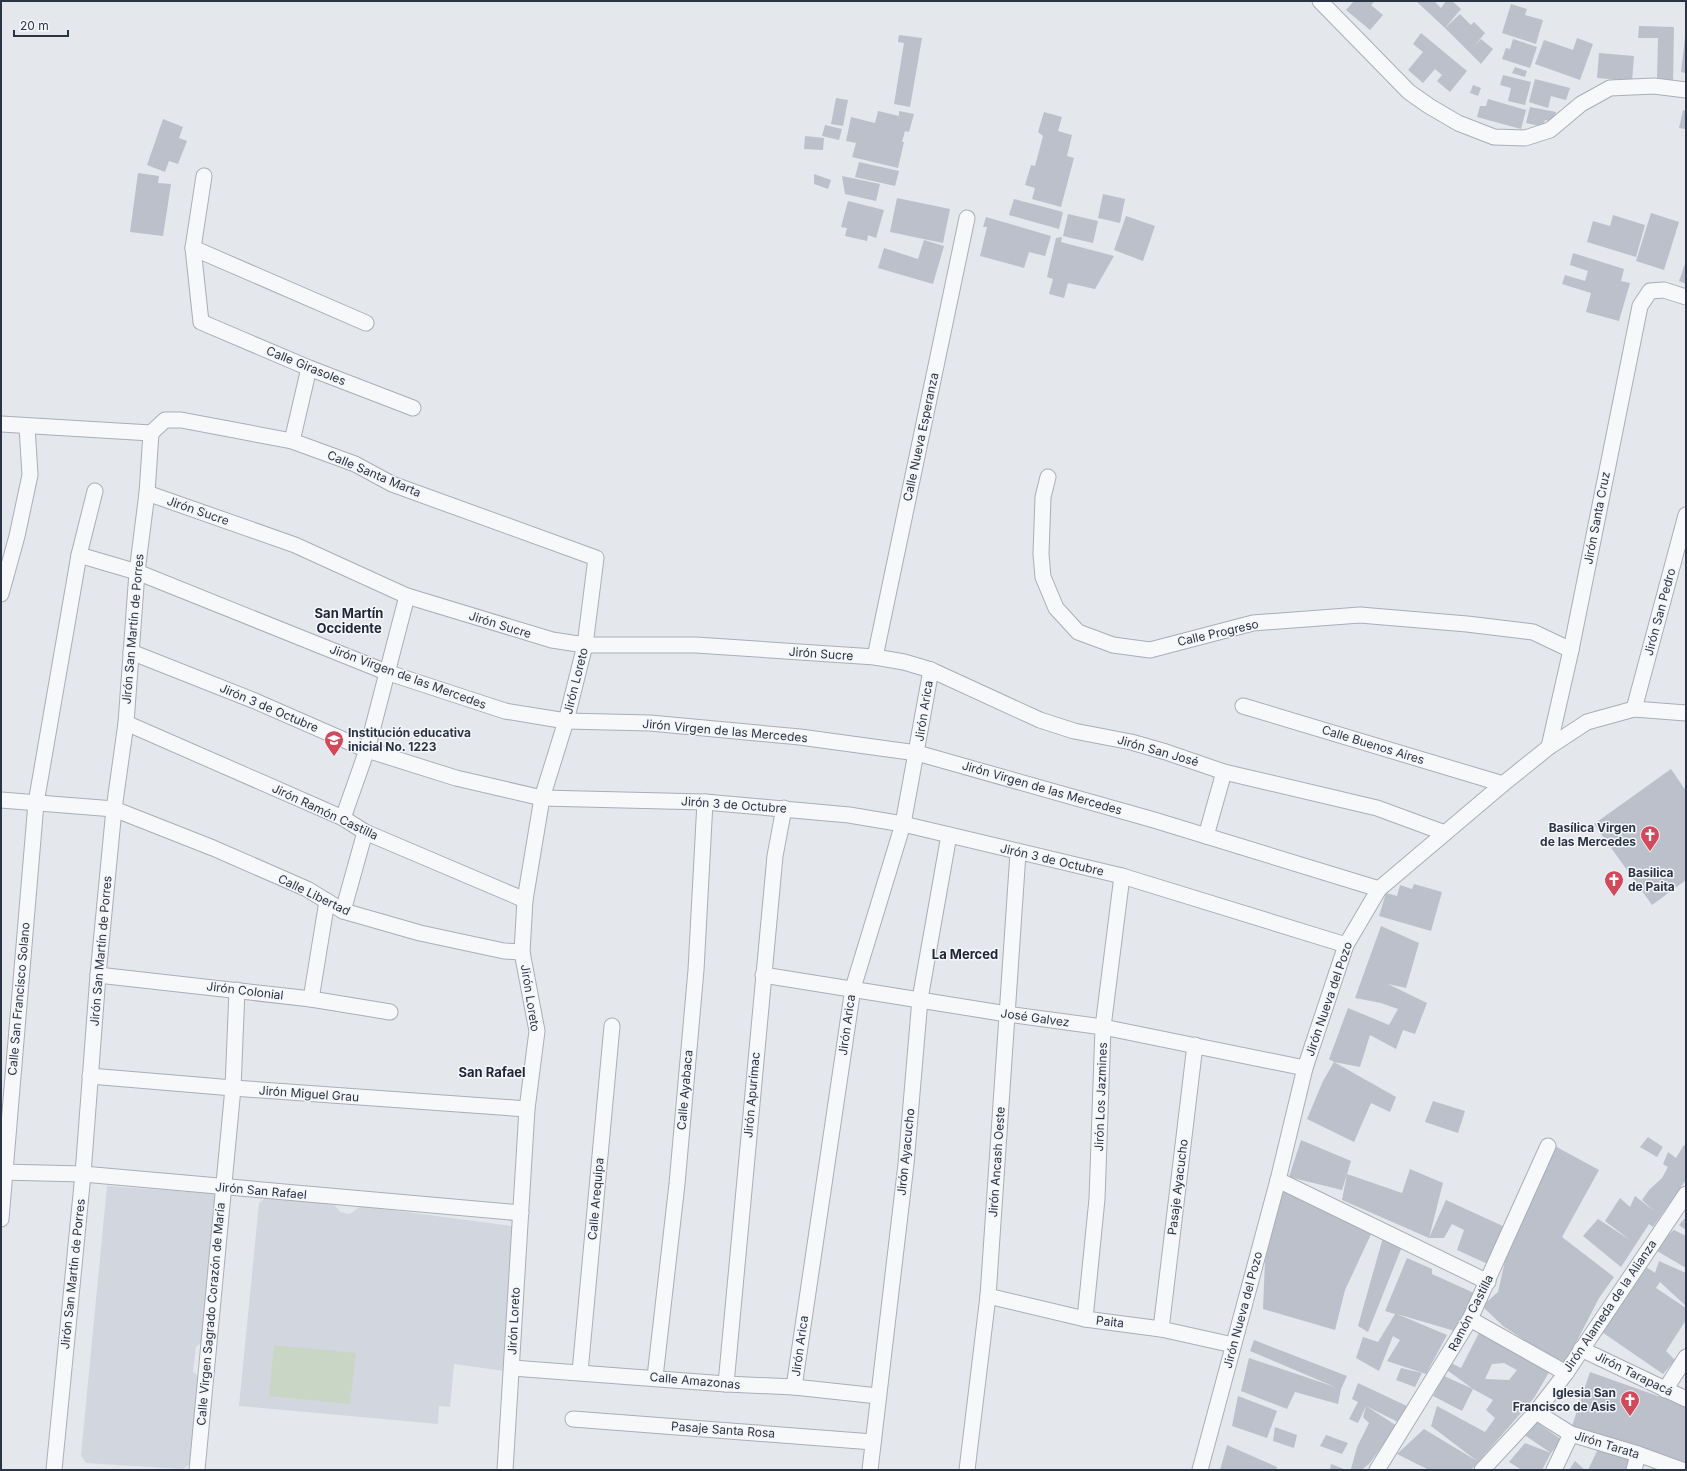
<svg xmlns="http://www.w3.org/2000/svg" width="1687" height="1471" font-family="Inter,sans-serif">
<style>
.built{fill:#d2d6de}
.green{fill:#c9d6c5}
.building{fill:#bbc0ca;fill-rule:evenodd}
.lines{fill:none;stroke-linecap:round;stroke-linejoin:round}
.street-casing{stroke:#a9aeb7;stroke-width:17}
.street{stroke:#f7f8fa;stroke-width:15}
.labels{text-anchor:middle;stroke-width:3;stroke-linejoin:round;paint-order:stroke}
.street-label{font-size:12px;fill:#2b3445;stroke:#f4f6f9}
.poi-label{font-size:12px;font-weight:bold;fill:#2b3445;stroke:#f4f6f9;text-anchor:start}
.neighbourhood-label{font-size:13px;font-weight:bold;fill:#1d2536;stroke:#f4f6f9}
</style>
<rect width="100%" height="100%" fill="#e4e7ec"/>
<!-- built -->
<g class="built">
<polygon points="107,1186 219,1194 204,1341 196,1347 193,1372 200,1377 191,1463 183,1469 86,1463 81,1455"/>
<polygon points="265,1198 333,1203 340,1212 350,1214 361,1206 519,1227 512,1372 454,1364 450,1407 439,1406 438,1424 239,1406 259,1203"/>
</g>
<!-- green -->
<polygon class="green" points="274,1345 356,1353 350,1404 269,1396"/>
<!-- building -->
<g class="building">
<polygon points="1354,1 1375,1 1371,5 1383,15 1370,30 1346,10"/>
<polygon points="1416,1 1434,1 1441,8 1446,1 1452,1 1461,9 1445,28"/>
<polygon points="1511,4 1527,9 1525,15 1543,20 1536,44 1502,33"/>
<polygon points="1460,14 1471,25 1474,22 1485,33 1475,45 1481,39 1493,49 1481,64 1445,28"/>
<polygon points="1639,26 1674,27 1673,85 1657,78 1658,38 1638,38"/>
<polygon points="1421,33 1467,71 1450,92 1437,81 1442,75 1435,69 1423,83 1408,70 1423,52 1413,44"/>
<polygon points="899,35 922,38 910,107 894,104 904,43 898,42"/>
<polygon points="1685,37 1686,37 1686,73 1681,72"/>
<polygon points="1577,38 1593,44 1580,80 1535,64 1544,40 1573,50"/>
<polygon points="1513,39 1537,47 1530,68 1502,59 1506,48 1510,49"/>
<polygon points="1599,53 1634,56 1632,81 1597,78"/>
<polygon points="1515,67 1527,71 1525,77 1512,73"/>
<polygon points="1503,75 1531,82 1525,105 1508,101 1511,88 1500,85"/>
<polygon points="1535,79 1570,88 1566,100 1551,96 1548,108 1529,102"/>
<polygon points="1473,85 1481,88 1478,96 1470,93"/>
<polygon points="836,98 848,100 843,126 831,124"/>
<polygon points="1488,99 1526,110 1521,129 1477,117 1480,106 1486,106"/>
<polygon points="1530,107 1556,112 1554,122 1545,120 1544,127 1526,123"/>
<polygon points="1683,110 1686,111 1686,129 1679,128"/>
<polygon points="878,111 899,116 899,111 914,114 909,132 905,131 902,142 904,142 898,168 852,157 856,143 846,141 851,117 875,123"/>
<polygon points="1044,112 1062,117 1058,131 1072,135 1067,156 1074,158 1061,207 1032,199 1035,188 1025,185 1031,165 1035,166 1043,136 1038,132"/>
<polygon points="163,119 183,127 179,138 187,141 178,164 169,161 165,172 147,165"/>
<polygon points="825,125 842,129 839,140 822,136"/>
<polygon points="805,136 824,138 823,150 804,149"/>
<polygon points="859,162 899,171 895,186 855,177"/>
<polygon points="138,173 159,176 158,183 171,184 163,236 130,232"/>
<polygon points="814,174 831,180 828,189 814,184"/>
<polygon points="842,176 880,184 876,201 845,194"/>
<polygon points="1103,194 1125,199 1120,223 1098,218"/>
<polygon points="897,198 950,209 943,243 890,232"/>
<polygon points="1014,199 1063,212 1059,229 1009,215"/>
<polygon points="848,201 884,210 876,238 868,235 867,241 845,236 847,228 841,227"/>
<polygon points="1651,213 1679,222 1664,270 1636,261"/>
<polygon points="1068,214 1098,221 1093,243 1063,236"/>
<polygon points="1613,215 1645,225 1636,257 1587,242 1593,221 1610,226"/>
<polygon points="1126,216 1155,226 1143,261 1114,250"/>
<polygon points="986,217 1051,236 1045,256 1029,252 1024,268 980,256 987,227 983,227"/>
<polygon points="1062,237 1061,242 1114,256 1095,289 1068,283 1064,298 1049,294 1053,279 1047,277 1056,238"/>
<polygon points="924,240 944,246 933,284 878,268 884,248 918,259"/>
<polygon points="1573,253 1624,269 1621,281 1630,283 1619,321 1586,312 1591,293 1562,284 1565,275 1585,281 1588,271 1570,265"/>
<polygon points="1686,261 1686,284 1679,281"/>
<polygon points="1671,769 1686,791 1686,880 1652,905 1594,824"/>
<polygon points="1414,884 1442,892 1431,931 1379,916 1386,893 1397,896 1400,885 1412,889"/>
<polygon points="1381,926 1419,943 1406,988 1388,984 1427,1003 1415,1034 1403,1030 1396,1049 1370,1035 1360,1067 1334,1062 1396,1097 1390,1112 1371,1103 1354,1142 1307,1119 1323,1081 1334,1062 1329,1059 1348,1008 1389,1025 1398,1009 1381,1003 1355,998"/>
<polygon points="1433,1101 1465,1111 1458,1133 1425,1122"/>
<polygon points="1648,1137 1663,1147 1657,1157 1640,1147"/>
<polygon points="1301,1140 1351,1161 1347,1174 1402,1193 1410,1169 1443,1183 1429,1238 1446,1200 1505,1227 1490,1265 1457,1250 1464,1230 1452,1224 1444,1238 1429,1238 1342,1200 1347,1174 1342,1190 1289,1177"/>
<polygon points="1553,1145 1599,1170 1562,1237 1614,1277 1599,1298 1564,1366 1503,1326 1482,1306 1498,1292 1507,1252"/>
<polygon points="1684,1145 1686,1146 1686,1180 1653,1227 1649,1224 1621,1267 1583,1236 1598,1219 1630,1240 1605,1221 1620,1198 1630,1207 1635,1196 1654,1211 1642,1200 1649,1190 1662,1178 1668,1167 1663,1164 1668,1152 1676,1158"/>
<polygon points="1281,1190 1373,1230 1345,1290 1335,1330 1263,1309 1265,1261"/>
<polygon points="1686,1217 1686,1230 1679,1225"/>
<polygon points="1674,1230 1686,1236 1686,1268 1652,1248"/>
<polygon points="1384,1234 1403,1244 1368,1332 1358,1326"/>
<polygon points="1407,1258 1432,1269 1432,1274 1474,1293 1458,1332 1397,1314 1447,1335 1426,1374 1387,1361 1400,1340 1393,1336 1379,1371 1356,1358 1363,1337 1378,1342 1395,1314 1385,1311"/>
<polygon points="1659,1261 1686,1273 1686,1306 1660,1282 1656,1288 1686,1308 1686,1320 1666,1351 1675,1360 1663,1374 1599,1330 1642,1264 1655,1273"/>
<path d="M1480,1331L1551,1369L1534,1398L1471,1470H1429L1397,1454L1424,1429L1477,1461L1431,1426L1437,1406L1485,1432L1495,1418L1486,1410L1493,1400L1473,1389L1462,1411L1433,1396L1444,1376L1473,1389L1447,1370L1451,1363L1461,1368ZM1504,1363L1517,1370L1509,1380L1485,1379L1492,1364Z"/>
<polygon points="1254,1340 1347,1376 1341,1389 1338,1404 1295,1392 1287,1409 1241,1391 1249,1358 1335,1387 1250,1351"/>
<polygon points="1401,1368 1422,1373 1415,1387 1396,1380"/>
<polygon points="1590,1372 1686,1406 1686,1469 1571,1429"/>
<polygon points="1358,1383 1409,1407 1400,1423 1366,1406 1397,1426 1369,1464 1361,1470 1353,1470 1351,1469 1357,1447 1369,1423 1363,1417 1366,1406 1358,1423 1349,1419 1358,1402 1352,1399"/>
<polygon points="1238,1396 1277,1411 1267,1438 1232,1426"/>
<polygon points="1532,1419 1562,1440 1551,1453 1542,1470 1522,1470 1509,1462 1525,1443 1551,1453 1520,1432"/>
<polygon points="1275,1427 1297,1435 1294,1448 1273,1441"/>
<polygon points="1326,1435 1348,1443 1342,1454 1320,1446"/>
<polygon points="1227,1445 1277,1467 1276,1470 1220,1470"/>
<polygon points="1600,1445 1635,1457 1632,1470 1588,1470"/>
<polygon points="1575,1461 1585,1470 1569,1470"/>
<polygon points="1331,1464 1346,1470 1330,1470"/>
</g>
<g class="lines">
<defs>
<g id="street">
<polyline points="1320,1 1409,92 1429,106 1458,123 1494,137 1525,138 1550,130 1581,104 1610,88 1654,86 1686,90"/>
<polyline points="204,176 193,248 201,322 309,368 413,408"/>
<polyline points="193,248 366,323"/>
<polyline points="1,424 151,433"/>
<polyline points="151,433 165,420 181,420 292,441 355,464 392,484 596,558 585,645 566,721 542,798 525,900 522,952 537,1031 527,1109 505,1470"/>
<polyline points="292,441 309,368"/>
<polyline points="1048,477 1043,497 1041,554 1043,577 1056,608 1078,632 1113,645 1150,650 1253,623 1360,615 1467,624 1533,632 1571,650"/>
<polyline points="147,493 295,545 407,596 552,640 585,645 696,645 875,657 904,662 931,670 1040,720 1074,731 1131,742 1166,752 1224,772 1377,808 1445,833"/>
<polyline points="79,555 137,572 386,672 505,711 566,721 650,723 800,737 917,753 1154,820 1379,889"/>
<polyline points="1,594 17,536 30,475 27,427"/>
<polyline points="131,652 255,701 367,750 456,778 542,798 705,802 849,815 903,824 1122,876 1346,945"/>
<polyline points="875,657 967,218"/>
<polyline points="1243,706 1503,784"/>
<polyline points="1634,709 1686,515"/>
<polyline points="126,723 343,818 365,832 525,900"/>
<polyline points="1549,747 1571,650 1640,306 1650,291 1664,290 1686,297"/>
<polyline points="1,800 114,809 213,848 307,889 343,911 420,933 504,951 522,952"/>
<polyline points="343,818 367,750 407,596"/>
<polyline points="1206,836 1224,772"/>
<polyline points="343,911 365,832"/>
<polyline points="98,975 311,999 390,1012"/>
<polyline points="763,975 1007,1014 1103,1027 1305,1068"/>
<polyline points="311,999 327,901"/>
<polyline points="90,1076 233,1088 527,1109"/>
<polyline points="1,1172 83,1174 521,1213"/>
<polyline points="1278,1180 1488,1282"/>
<polyline points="1,1219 36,803 79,555 95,491"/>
<polyline points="988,1296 1085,1319 1161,1329 1233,1345"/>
<polyline points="1085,1319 1097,1199 1103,1027 1122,876"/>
<polyline points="1470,1319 1566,1373"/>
<polyline points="1161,1329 1195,1045"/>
<polyline points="1581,1349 1686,1399"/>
<polyline points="512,1368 726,1384 794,1387 878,1396"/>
<polyline points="580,1372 612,1026"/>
<polyline points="655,1377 677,1184 696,970 705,802"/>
<polyline points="726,1384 775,856 784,808"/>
<polyline points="794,1387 853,988 903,824 931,670"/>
<polyline points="1665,1390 1686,1357"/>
<polyline points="1536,1412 1571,1434 1638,1454 1682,1470"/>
<polyline points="573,1419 873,1442"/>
<polyline points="54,1470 83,1174 98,975 114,809 126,723 137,572 147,493 151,433"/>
<polyline points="197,1470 233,1088 237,990"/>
<polyline points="870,1470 906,1164 920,999 949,835"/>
<polyline points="967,1470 988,1296 1018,853"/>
<polyline points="1200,1470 1278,1180 1305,1068 1346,945 1379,889 1503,784 1549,747 1587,722 1634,709 1686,713"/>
<polyline points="1377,1470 1470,1319 1548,1146"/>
<polyline points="1482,1470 1536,1412 1566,1373 1686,1194"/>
<polyline points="1554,1470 1571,1434"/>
<polyline points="1634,1470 1638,1454"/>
</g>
</defs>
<!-- street casing -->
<use href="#street" class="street-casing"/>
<!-- street -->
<use href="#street" class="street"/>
</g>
<!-- icons -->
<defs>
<symbol id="school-pin" viewBox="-11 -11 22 30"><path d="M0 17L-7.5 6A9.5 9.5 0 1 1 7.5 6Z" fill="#d1495b" stroke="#f4f6f9"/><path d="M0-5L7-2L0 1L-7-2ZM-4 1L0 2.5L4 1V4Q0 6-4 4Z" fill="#fff"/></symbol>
<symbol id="church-pin" viewBox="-11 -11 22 30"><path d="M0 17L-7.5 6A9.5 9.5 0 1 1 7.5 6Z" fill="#d1495b" stroke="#f4f6f9"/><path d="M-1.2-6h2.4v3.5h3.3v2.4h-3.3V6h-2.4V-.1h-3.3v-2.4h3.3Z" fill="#fff"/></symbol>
</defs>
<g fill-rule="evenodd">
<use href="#school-pin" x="323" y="729" width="22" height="30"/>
<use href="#church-pin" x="1639" y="824" width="22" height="30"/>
<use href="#church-pin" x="1603" y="869" width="22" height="30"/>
<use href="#church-pin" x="1619" y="1389" width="22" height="30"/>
</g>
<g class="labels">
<!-- street labels -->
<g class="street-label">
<text transform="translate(306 366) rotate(22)" y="4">Calle Girasoles</text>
<text transform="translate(921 437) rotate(-78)" y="4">Calle Nueva Esperanza</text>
<text transform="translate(374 474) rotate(23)" y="4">Calle Santa Marta</text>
<text transform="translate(198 511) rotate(19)" y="4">Jirón Sucre</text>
<text transform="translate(1597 518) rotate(-79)" y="4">Jirón Santa Cruz</text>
<text transform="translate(1660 612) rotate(-75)" y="4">Jirón San Pedro</text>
<text transform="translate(500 625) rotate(17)" y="4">Jirón Sucre</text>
<text transform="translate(133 629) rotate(-85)" y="4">Jirón San Martín de Porres</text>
<text transform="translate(1218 633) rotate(-13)" y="4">Calle Progreso</text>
<text transform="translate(821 654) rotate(4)" y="4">Jirón Sucre</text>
<text transform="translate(408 677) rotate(20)" y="4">Jirón Virgen de las Mercedes</text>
<text transform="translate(576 681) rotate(-76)" y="4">Jirón Loreto</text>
<text transform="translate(269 708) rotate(23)" y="4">Jirón 3 de Octubre</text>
<text transform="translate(924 711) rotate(-81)" y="4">Jirón Arica</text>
<text transform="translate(725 731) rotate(5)" y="4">Jirón Virgen de las Mercedes</text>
<text transform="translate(1373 745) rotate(17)" y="4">Calle Buenos Aires</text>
<text transform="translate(1158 751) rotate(16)" y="4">Jirón San José</text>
<text transform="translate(1042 788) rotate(16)" y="4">Jirón Virgen de las Mercedes</text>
<text transform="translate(734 805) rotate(4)" y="4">Jirón 3 de Octubre</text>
<text transform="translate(325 812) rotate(25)" y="4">Jirón Ramón Castilla</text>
<text transform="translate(1052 860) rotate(13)" y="4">Jirón 3 de Octubre</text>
<text transform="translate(314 895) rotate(26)" y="4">Calle Libertad</text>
<text transform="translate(101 951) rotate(-85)" y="4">Jirón San Martín de Porres</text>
<text transform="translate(245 991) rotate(7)" y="4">Jirón Colonial</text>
<text transform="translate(530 998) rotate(81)" y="4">Jirón Loreto</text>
<text transform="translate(19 999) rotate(-85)" y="4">Calle San Francisco Solano</text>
<text transform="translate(1329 999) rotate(-71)" y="4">Jirón Nueva del Pozo</text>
<text transform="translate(1035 1018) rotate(8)" y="4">José Galvez</text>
<text transform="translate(847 1025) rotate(-82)" y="4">Jirón Arica</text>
<text transform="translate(685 1090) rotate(-85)" y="4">Calle Ayabaca</text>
<text transform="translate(309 1094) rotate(4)" y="4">Jirón Miguel Grau</text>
<text transform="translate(752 1095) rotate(-85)" y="4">Jirón Apurímac</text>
<text transform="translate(1101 1097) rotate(-88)" y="4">Jirón Los Jazmines</text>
<text transform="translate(906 1152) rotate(-84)" y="4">Jirón Ayacucho</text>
<text transform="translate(997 1162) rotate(-86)" y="4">Jirón Ancash Oeste</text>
<text transform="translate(1178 1187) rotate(-83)" y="4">Pasaje Ayacucho</text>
<text transform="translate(261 1191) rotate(5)" y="4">Jirón San Rafael</text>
<text transform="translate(596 1199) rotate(-85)" y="4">Calle Arequipa</text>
<text transform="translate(73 1274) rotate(-84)" y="4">Jirón San Martín de Porres</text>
<text transform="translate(1610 1306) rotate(-56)" y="4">Jirón Alameda de la Alianza</text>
<text transform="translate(1243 1310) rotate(-75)" y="4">Jirón Nueva del Pozo</text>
<text transform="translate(1471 1313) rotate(-63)" y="4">Ramón Castilla</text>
<text transform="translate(211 1314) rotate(-85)" y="4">Calle Virgen Sagrado Corazón de María</text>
<text transform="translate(514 1321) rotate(-87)" y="4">Jirón Loreto</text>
<text transform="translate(1110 1322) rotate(7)" y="4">Paita</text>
<text transform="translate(800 1346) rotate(-82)" y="4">Jirón Arica</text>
<text transform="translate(1634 1374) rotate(26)" y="4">Jirón Tarapacá</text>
<text transform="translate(695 1381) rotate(5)" y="4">Calle Amazonas</text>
<text transform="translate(723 1430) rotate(4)" y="4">Pasaje Santa Rosa</text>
<text transform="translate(1607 1445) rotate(17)" y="4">Jirón Tarata</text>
</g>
<!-- poi labels -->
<g class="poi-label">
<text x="348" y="737">Institución educativa<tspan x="348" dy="14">inicial No. 1223</tspan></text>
<text x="1636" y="832" text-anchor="end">Basílica Virgen<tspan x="1636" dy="14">de las Mercedes</tspan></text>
<text x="1628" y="877">Basilica<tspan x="1628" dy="14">de Paita</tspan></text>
<text x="1616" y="1397" text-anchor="end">Iglesia San<tspan x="1616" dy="14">Francisco de Asis</tspan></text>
</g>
<!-- neighbourhood labels -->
<g class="neighbourhood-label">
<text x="349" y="618">San Martín<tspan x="349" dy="15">Occidente</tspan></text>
<text x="965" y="959">La Merced</text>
<text x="492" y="1077">San Rafael</text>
</g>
</g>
<!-- border -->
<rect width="1687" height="1471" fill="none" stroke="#2b3445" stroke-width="4"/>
<!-- scale -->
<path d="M14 30v6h54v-6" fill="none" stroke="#2b3445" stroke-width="2"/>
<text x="20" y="30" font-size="12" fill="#2b3445" stroke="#f4f6f9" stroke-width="3" paint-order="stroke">20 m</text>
</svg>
